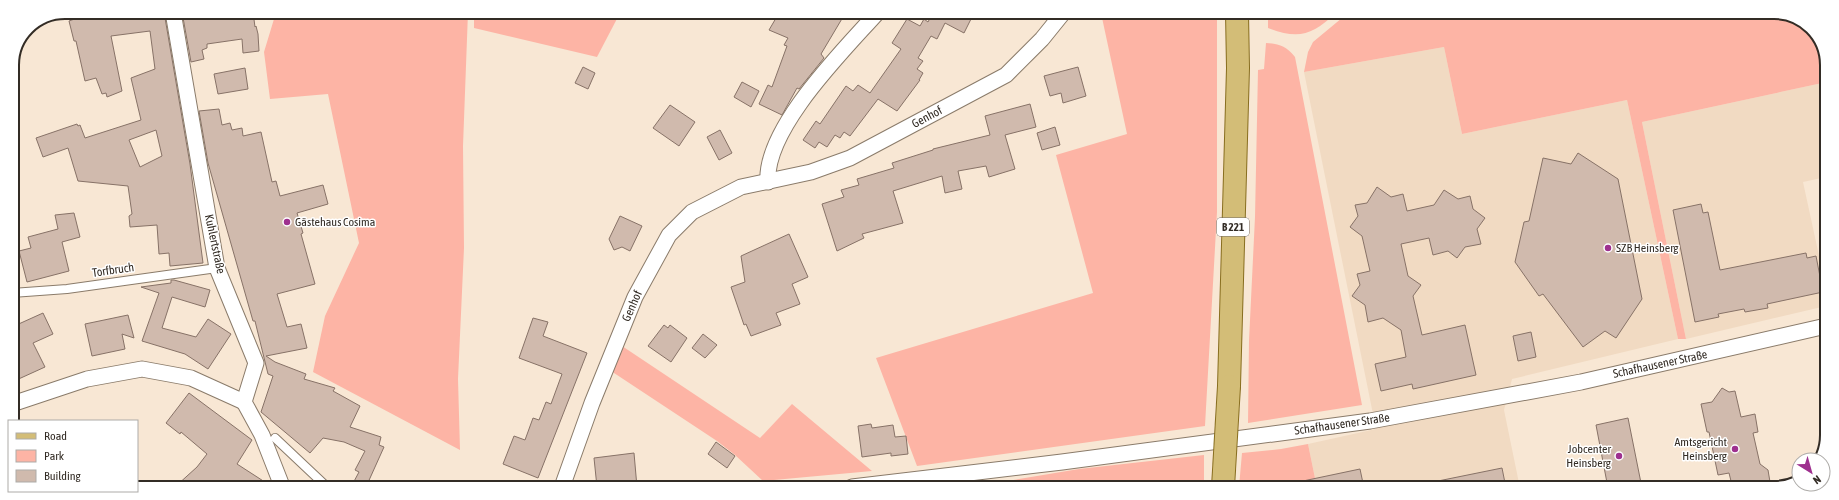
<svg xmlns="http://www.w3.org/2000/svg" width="1839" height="500" font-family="'Asap Condensed',sans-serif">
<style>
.built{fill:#f1dac2}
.green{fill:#fdb4a5}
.building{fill:#d0baad;stroke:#877267;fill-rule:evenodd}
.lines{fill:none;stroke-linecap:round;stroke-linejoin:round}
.lane-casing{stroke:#8a7b6a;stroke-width:10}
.street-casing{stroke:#8a7b6a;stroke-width:17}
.primary-casing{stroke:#886e1f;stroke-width:24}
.lane{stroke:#fff;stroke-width:8}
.street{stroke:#fff;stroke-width:15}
.primary{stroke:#d3bd77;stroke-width:22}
.primary-bridge-casing{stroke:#886e1f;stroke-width:24;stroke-linecap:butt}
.primary-bridge{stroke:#d3bd77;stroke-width:22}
.poi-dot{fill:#9e308f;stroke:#fff;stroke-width:1.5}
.labels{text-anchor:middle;stroke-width:3;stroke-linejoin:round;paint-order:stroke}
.shield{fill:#fff;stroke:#706b66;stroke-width:1}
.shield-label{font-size:11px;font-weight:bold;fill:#332c25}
.street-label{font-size:12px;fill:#332c25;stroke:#fff}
.poi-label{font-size:12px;fill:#332c25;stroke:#fff;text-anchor:start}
.rim{fill:none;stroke:#332c25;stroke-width:2}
</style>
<rect width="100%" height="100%" fill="#f8e7d4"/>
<!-- built -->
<g class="built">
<polygon points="1444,47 1462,134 1627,100 1678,339 1512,379 1504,410 1520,488 1317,488 1308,444 1376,429 1304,72"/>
<polygon points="1827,82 1826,177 1803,182 1826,288 1826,306 1686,339 1642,122"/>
</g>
<!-- green -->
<g class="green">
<polygon points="273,12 468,12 463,146 464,248 458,379 460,450 313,372 325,316 359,243 328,94 270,99 264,52 274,19"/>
<polygon points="474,12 620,13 597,57 474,28"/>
<polygon points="1101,13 1202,13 1217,19 1217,212 1205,426 917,466 876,358 1093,293 1056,155 1127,134"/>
<path d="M1268,13H1336C1312,35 1299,40 1268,28Z"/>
<polygon points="1348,13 1787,14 1814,30 1827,61 1827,82 1642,122 1686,339 1678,339 1627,100 1462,134 1444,47 1304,72 1308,52 1313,42"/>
<path d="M1266,43C1279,44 1286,46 1295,57L1362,405L1248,423L1249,341L1255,217L1258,70L1264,69Z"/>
<polygon points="622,346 760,438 792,404 872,471 763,481 735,455 717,441 611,371"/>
<polygon points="1308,444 1317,488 1239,487 1242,453 1281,449"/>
<polygon points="1204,455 1204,487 978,486 1079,469"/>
</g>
<!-- building -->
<g class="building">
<path d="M79,12H164L190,164L203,263L170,266L169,253L159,254L157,225L130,227L129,216L132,214L128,186L78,181L68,148L43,157L36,138L77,124L78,126L80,125L85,138L141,120L131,78L155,69L150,31L111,36L122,91L107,97L106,93L102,94L96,78L85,81L76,41H74L69,21L80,17ZM156,130L162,156L140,167L129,140Z"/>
<polygon points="182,12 197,12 198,18 233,15 233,12 253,12 255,27 256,26 258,34 259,51 243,53 242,39 207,44 207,48 202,50 204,59 191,62"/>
<polygon points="779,13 824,13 843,17 821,54 824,58 799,89 797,88 782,115 759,104 768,85 772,87 787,46 784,45 788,38 769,30"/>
<polygon points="925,13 974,13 964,33 945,23 937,39 931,36 918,58 923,61 917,69 923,73 919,80 920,80 897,111 878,99 850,136 844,132 840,138 835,135 827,147 819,142 815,148 803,140 816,121 820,124 846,86 853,91 858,85 870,93 901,49 892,43 907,19 920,26 924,19 928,22 931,16"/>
<polygon points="583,67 595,73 588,89 575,83"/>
<polygon points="1078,67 1086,96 1063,103 1061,93 1050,96 1044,76"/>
<polygon points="245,68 248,89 218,94 214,74"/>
<polygon points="742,82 759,91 751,107 734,97"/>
<polygon points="1030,104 1036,127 1005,135 1015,169 989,177 986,166 958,171 962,189 945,193 942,176 893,191 903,223 862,234 864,238 837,251 822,204 844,197 841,190 859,185 857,179 894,168 892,163 933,150 933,149 990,135 985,116"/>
<polygon points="670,105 695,122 679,146 653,128"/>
<polygon points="219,109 222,125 230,123 232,130 242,128 243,136 261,132 272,182 276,181 280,196 323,185 328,204 297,213 303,233 301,234 315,284 277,294 287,327 301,324 307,348 266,356 275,362 306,374 304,379 335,388 333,391 360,406 350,427 381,437 379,445 384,447 366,487 351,487 359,472 355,470 365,451 344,442 323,438 310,453 261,412 273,376 268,374 255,321 253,321 208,163 199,111"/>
<polygon points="1055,127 1060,145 1042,150 1037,133"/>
<polygon points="720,130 732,153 719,160 707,137"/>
<polygon points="1578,153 1618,179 1642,299 1616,338 1605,331 1583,347 1543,294 1539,296 1515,262 1524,222 1529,221 1543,158 1571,164"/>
<polygon points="1377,187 1391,197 1403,194 1407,211 1434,205 1444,190 1458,199 1470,196 1473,209 1485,218 1477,229 1481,244 1465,247 1457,258 1448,251 1433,255 1429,238 1401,244 1408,276 1421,285 1413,296 1422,335 1465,325 1476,375 1413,389 1412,384 1381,391 1375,364 1406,357 1401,330 1383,318 1368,322 1365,305 1352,296 1360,285 1357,274 1370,271 1362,236 1350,227 1358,216 1355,205 1367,203"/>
<polygon points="1701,204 1703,213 1708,212 1720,270 1806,253 1807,258 1816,256 1823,292 1767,304 1768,308 1745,312 1744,309 1718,314 1719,317 1695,322 1673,210"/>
<polygon points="74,213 80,237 62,242 69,271 27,282 19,251 31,248 28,237 58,229 55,215"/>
<polygon points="620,216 642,226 630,251 622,247 614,250 609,239"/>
<polygon points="789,234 808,277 792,284 800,304 776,313 781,325 751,336 746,324 744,325 731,287 745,282 741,256"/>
<polygon points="171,280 174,280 210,290 205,307 172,297 162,328 196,337 208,319 231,334 208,369 185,354 142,341 159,293 141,287 171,283"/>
<polygon points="43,313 53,334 33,343 45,367 12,382 12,327"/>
<polygon points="128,315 134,338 122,334 125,349 92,356 85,324"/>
<polygon points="533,318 548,322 543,336 587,353 538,478 503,464 514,436 525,440 533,418 539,420 546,402 551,404 562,374 519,358"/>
<polygon points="664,325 668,328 670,325 687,338 671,362 648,346"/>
<polygon points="1531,332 1536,357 1518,361 1513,336"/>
<polygon points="703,334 717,345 705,358 692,348"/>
<polygon points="1722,388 1729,392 1735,391 1741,417 1755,414 1758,432 1753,433 1760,464 1768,470 1771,488 1736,488 1732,485 1729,473 1718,475 1709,432 1707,432 1701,404 1712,402"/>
<polygon points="189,393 252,440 237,464 271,486 176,486 197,467 207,454 181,432 180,434 166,423"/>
<polygon points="1628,418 1642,488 1608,488 1596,425"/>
<polygon points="871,424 872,428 893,425 895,437 906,436 908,454 891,456 891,453 862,457 858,426"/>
<polygon points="716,442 735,456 727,468 708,454"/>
<polygon points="634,453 637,487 597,487 594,458"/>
<polygon points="1502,468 1506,488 1438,488 1438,481"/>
<polygon points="1360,469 1364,488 1303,488 1303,481"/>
</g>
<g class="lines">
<defs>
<g id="lane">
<polyline points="12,293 67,289 217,268"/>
<polyline points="275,438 327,487"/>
</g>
<g id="street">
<polyline points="173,12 217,268 256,363 244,402 262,435 282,486"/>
<path d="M768,182C764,129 843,51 877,13"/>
<polyline points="12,404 87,379 142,369 191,378 244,402"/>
<polyline points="562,487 592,403 635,297 669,235 692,212 741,187 811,172 850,158 1006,75 1042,39 1063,13"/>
<polyline points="852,487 1062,462 1370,421 1581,382 1826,326"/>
</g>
<polyline id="primary" points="1229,386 1238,68 1237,13"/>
</defs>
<!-- lane casing -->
<use href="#lane" class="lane-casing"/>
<!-- street casing -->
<use href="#street" class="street-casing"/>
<!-- primary casing -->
<use href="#primary" class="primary-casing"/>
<!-- lane -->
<use href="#lane" class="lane"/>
<!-- street -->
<use href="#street" class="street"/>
<!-- primary -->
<use href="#primary" class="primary"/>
<defs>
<polyline id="primary-bridge" points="1223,487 1229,386"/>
</defs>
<!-- primary-bridge casing -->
<use href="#primary-bridge" class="primary-bridge-casing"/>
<!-- primary-bridge -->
<use href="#primary-bridge" class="primary-bridge"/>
</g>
<!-- markers -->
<g class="poi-dot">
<circle cx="287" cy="222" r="4"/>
<circle cx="1608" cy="248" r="4"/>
<circle cx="1735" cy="449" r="4"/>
<circle cx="1619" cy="456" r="4"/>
</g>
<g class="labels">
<!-- shield labels -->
<rect class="shield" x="1217" y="218" width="32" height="18" rx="3"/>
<g class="shield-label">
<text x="1233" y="231">B 221</text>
</g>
<!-- street labels -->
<g class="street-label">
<text transform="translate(927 117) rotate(-28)" y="4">Genhof</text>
<text transform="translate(215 244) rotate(78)" y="4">Kuhlertstraße</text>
<text transform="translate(113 270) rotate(-8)" y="4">Torfbruch</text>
<text transform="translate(632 306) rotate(-66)" y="4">Genhof</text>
<text transform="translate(1660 364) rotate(-12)" y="4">Schafhausener Straße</text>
<text transform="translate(1342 424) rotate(-8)" y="4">Schafhausener Straße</text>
</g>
<!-- poi labels -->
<g class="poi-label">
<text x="295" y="226">Gästehaus Cosima</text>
<text x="1616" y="252">SZB Heinsberg</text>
<text x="1727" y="446" text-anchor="end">Amtsgericht<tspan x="1727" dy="14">Heinsberg</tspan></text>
<text x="1611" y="453" text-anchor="end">Jobcenter<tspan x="1611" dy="14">Heinsberg</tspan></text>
</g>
</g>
<!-- crop -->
<path d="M0 0H1839V500H0ZM65 19H1774A46 46 0 0 1 1820 65V435A46 46 0 0 1 1774 481H65A46 46 0 0 1 19 435V65A46 46 0 0 1 65 19Z" fill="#fff" fill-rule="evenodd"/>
<path class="rim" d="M65 19H1774A46 46 0 0 1 1820 65V435A46 46 0 0 1 1774 481H65A46 46 0 0 1 19 435V65A46 46 0 0 1 65 19Z"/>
<!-- legend -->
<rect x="8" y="420" width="130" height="72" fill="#ffffff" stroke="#adaba8"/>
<rect x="16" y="433" width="20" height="6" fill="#d3bd77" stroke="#adaba8"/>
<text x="44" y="440" font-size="12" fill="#332c25">Road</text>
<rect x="16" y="450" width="20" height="12" fill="#fdb4a5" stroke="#adaba8"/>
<text x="44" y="460" font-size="12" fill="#332c25">Park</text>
<rect x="16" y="470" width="20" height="12" fill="#d0baad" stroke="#adaba8"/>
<text x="44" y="480" font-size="12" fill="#332c25">Building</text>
<!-- north arrow -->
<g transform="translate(1811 472) rotate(143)"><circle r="19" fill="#ffffff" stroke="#adaba8"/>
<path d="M0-3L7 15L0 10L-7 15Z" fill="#9e308f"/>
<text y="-6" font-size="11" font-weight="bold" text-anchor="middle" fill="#332c25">N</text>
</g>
</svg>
